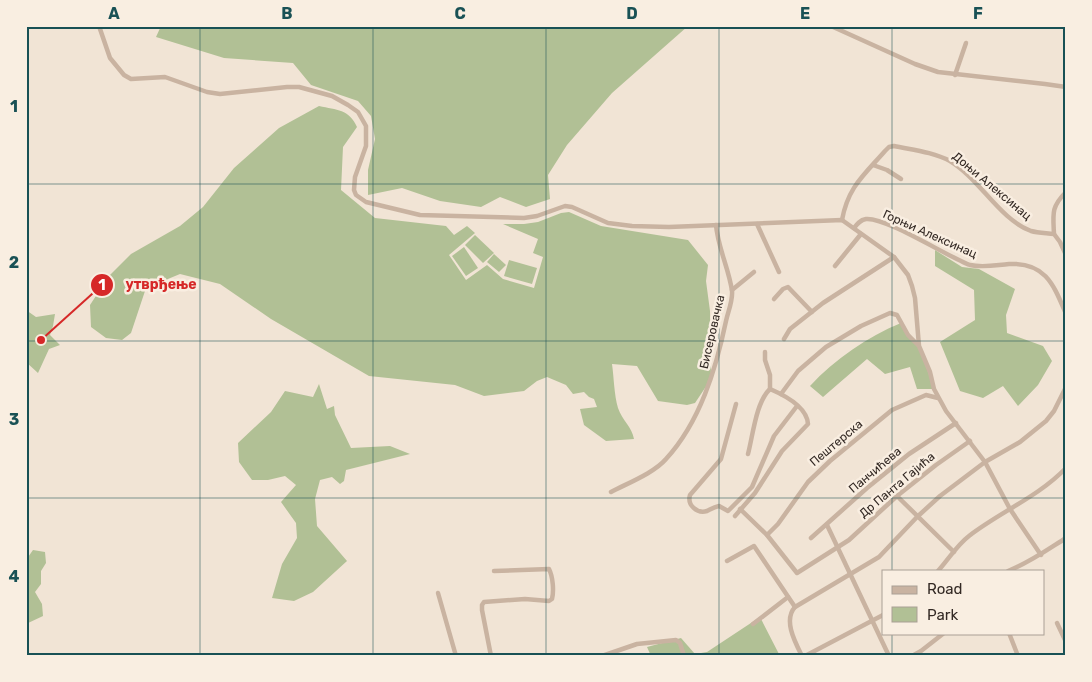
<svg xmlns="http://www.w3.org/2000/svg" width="1092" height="682" font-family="Rubik,sans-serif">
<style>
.green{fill:#b1c095}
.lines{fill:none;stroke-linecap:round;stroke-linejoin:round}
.street{stroke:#c9b3a1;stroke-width:4.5}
.grid{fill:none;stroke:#195155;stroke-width:1;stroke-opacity:0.55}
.labels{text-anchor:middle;stroke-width:5;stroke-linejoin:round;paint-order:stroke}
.street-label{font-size:12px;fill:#332924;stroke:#f9eee1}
.leader{fill:none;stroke:#d62828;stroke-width:2}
.callout-dot{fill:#d62828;stroke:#f9eee1;stroke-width:2}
.mark-label{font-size:15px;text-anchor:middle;font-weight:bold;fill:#fff}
.callout-label{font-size:14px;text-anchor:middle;font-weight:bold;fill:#d62828;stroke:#f9eee1;stroke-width:5;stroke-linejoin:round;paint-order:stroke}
.neatline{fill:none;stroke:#195155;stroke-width:2}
.grid-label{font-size:16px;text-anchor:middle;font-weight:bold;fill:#195155}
</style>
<rect width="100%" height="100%" fill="#f1e4d5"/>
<!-- green -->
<g class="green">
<polygon points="161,26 688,26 612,93 567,145 548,175 550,199 526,207 500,197 481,207 440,201 402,188 368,195 368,170 375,139 371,116 358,101 311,85 293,63 224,58 156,37"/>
<path d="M319,106C337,110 349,109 357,127L343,147L341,190L375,218L446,226L454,235L467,226L475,233L449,255L466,280L487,265L503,279L534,288L543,257L533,253L538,239L503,224H524L538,222L561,213L569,212L601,226L688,240L708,265L706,281L710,311L711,379L695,403L687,405L658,401L637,366L612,364C614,378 614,394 618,408C622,420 632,427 634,439L606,441L584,425L580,409L597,407L594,399L589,397L584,392L573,394L566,385L547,377L537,381L524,391L484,396L455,385L369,376L271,319L220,284L180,274L146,288L131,333L122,340L106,338L91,327L90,305L109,276L131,254L180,226L203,207L234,168L279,128Z"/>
<polygon points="475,235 494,253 483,263 465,245"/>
<polygon points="464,247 478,268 466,276 452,256"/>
<polygon points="935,250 962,267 979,269 1015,289 1006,315 1007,333 1043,346 1052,361 1038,385 1018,406 1003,386 983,398 960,391 940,342 975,320 974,290 935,266"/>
<polygon points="494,254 506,265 499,272 487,262"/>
<polygon points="509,260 537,268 532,284 504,276"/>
<polygon points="26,310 36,317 55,314 53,326 50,335 60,345 49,349 38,373 26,362"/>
<path d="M901,323L919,346L934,389H917L910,367L885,374L867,359L823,397L810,386C835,359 867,337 901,323Z"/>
<polygon points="319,384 327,409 334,406 335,415 351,448 390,446 410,454 346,470 344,481 340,484 332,477 320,480 315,499 317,526 347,561 313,592 294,601 272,598 282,564 297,538 296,523 281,502 296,485 285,476 268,480 252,480 239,462 238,443 271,412 285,391 313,397"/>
<polygon points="33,550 45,552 46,563 41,571 41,584 35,592 42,604 43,616 26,624 26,560"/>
<polygon points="760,617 780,656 651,656 647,647 681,638 695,654 707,652"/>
</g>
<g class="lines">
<!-- street -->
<g class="street">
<polyline points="99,26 110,58 124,75 131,79 165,77 207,92 220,94 287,87 299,87 332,96 348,105 358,112 366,126 366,146 355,177 354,190 356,195 366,202 420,215 524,218 537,216 565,206 572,207 608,223 632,226 669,227 842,220 894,257 908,275 912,286 915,298 919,346 930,372 934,389 946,411 985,462 1010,509 1041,555"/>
<polyline points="831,26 915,64 938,72 1045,84 1066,87"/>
<polyline points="1066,26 1066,27"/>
<polyline points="955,75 966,43"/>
<polyline points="873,165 887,170 901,179"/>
<path d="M842,220C848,187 864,175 885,151L889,147L894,146C913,150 933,152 950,161C980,179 999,219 1031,231C1038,233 1046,233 1054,234L1060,242L1066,255"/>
<polyline points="757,224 779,272"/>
<path d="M854,228C857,224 860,220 866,219C886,217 948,257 970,265C984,268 996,265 1009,264C1046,262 1054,286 1066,314"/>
<path d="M1054,234C1053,214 1051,207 1066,192"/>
<polyline points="835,266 861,234"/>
<polyline points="732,290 754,272"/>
<polyline points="774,299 783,289 788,287 812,312"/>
<polyline points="784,339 790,329 823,303 894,257"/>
<polyline points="781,394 798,371 826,347 861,326 890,313 897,315 908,335 918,345"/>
<path d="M736,404L721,459L690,495C687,505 697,514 707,511C711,509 714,507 719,506L728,511L752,487L774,436L797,406"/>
<path d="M748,454C753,435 756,402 770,389V375L765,360V352"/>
<path d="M611,492C628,483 654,473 666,459C700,422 716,369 726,321C728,312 733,300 732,291C729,269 718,248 716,225"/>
<polyline points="897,496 954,552"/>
<polyline points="740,509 767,535 797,573 849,540 897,496 936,465 970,441"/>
<path d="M735,516L755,493L782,451L808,424C807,407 784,395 770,389"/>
<polyline points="827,525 889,656"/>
<polyline points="767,535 778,524 808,482 830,461 892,410 926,395 938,398"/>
<polyline points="811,538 867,488 909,454 956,423"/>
<polyline points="727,561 754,546 795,607"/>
<path d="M938,571C948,560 957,545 969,536C1000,512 1038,497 1066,468"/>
<path d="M1008,571C1029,563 1047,550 1066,538"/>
<polyline points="438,593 456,656"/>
<polyline points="1057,623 1066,642"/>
<polyline points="753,624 788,597"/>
<polyline points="1009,633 1018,656"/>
<path d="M491,656L482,610V605L484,602L525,599L549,601L552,599C554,591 553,577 549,569L494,571"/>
<polyline points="602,656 637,644 676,640 680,643 684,656"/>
<path d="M802,656C795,642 783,620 795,607L879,557L917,517L940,496L985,462L1020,442L1046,421L1054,411L1066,387"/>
<polyline points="805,656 883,615"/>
<polyline points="912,656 921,651 944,633"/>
</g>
</g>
<!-- grid -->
<path class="grid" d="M200,26V656M373,26V656M546,26V656M719,26V656M892,26V571M26,184H1066M26,341H1066M26,498H1066M892,633V656"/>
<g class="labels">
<!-- street labels -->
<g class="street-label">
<text transform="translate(992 186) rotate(40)" y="4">Доњи Алексинац</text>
<text transform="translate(930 234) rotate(24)" y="4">Горњи Алексинац</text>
<text transform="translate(712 332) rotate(-77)" y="4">Бисеровачка</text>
<text transform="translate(836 443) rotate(-40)" y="4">Пештерска</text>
<text transform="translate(875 470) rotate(-40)" y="4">Панчићева</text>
<text transform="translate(897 485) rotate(-40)" y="4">Др Панта Гајића</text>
</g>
</g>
<!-- callouts -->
<path class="leader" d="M41 340L102 285"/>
<g class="callout-dot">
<circle cx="41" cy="340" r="5"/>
<circle cx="102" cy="285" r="12"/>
</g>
<g class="mark-label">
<text x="102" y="290">1</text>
</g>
<g class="callout-label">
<text x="161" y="289">утврђење</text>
</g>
<!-- border -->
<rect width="1092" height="682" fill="none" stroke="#f9eee1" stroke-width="55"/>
<!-- legend -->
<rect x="882" y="570" width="162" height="65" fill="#f9eee1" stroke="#aa9f95"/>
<rect x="892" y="586" width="25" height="8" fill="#c9b3a1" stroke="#aa9f95"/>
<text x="927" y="594" font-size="15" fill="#332924">Road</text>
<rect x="892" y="607" width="25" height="15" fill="#b1c095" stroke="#aa9f95"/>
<text x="927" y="620" font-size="15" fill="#332924">Park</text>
<rect x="28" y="28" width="1036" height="626" class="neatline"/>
<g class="grid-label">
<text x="114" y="19">A</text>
<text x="287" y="19">B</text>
<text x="460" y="19">C</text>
<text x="632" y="19">D</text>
<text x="805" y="19">E</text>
<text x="978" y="19">F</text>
<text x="14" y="112">1</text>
<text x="14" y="268">2</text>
<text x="14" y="425">3</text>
<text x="14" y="582">4</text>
</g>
</svg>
